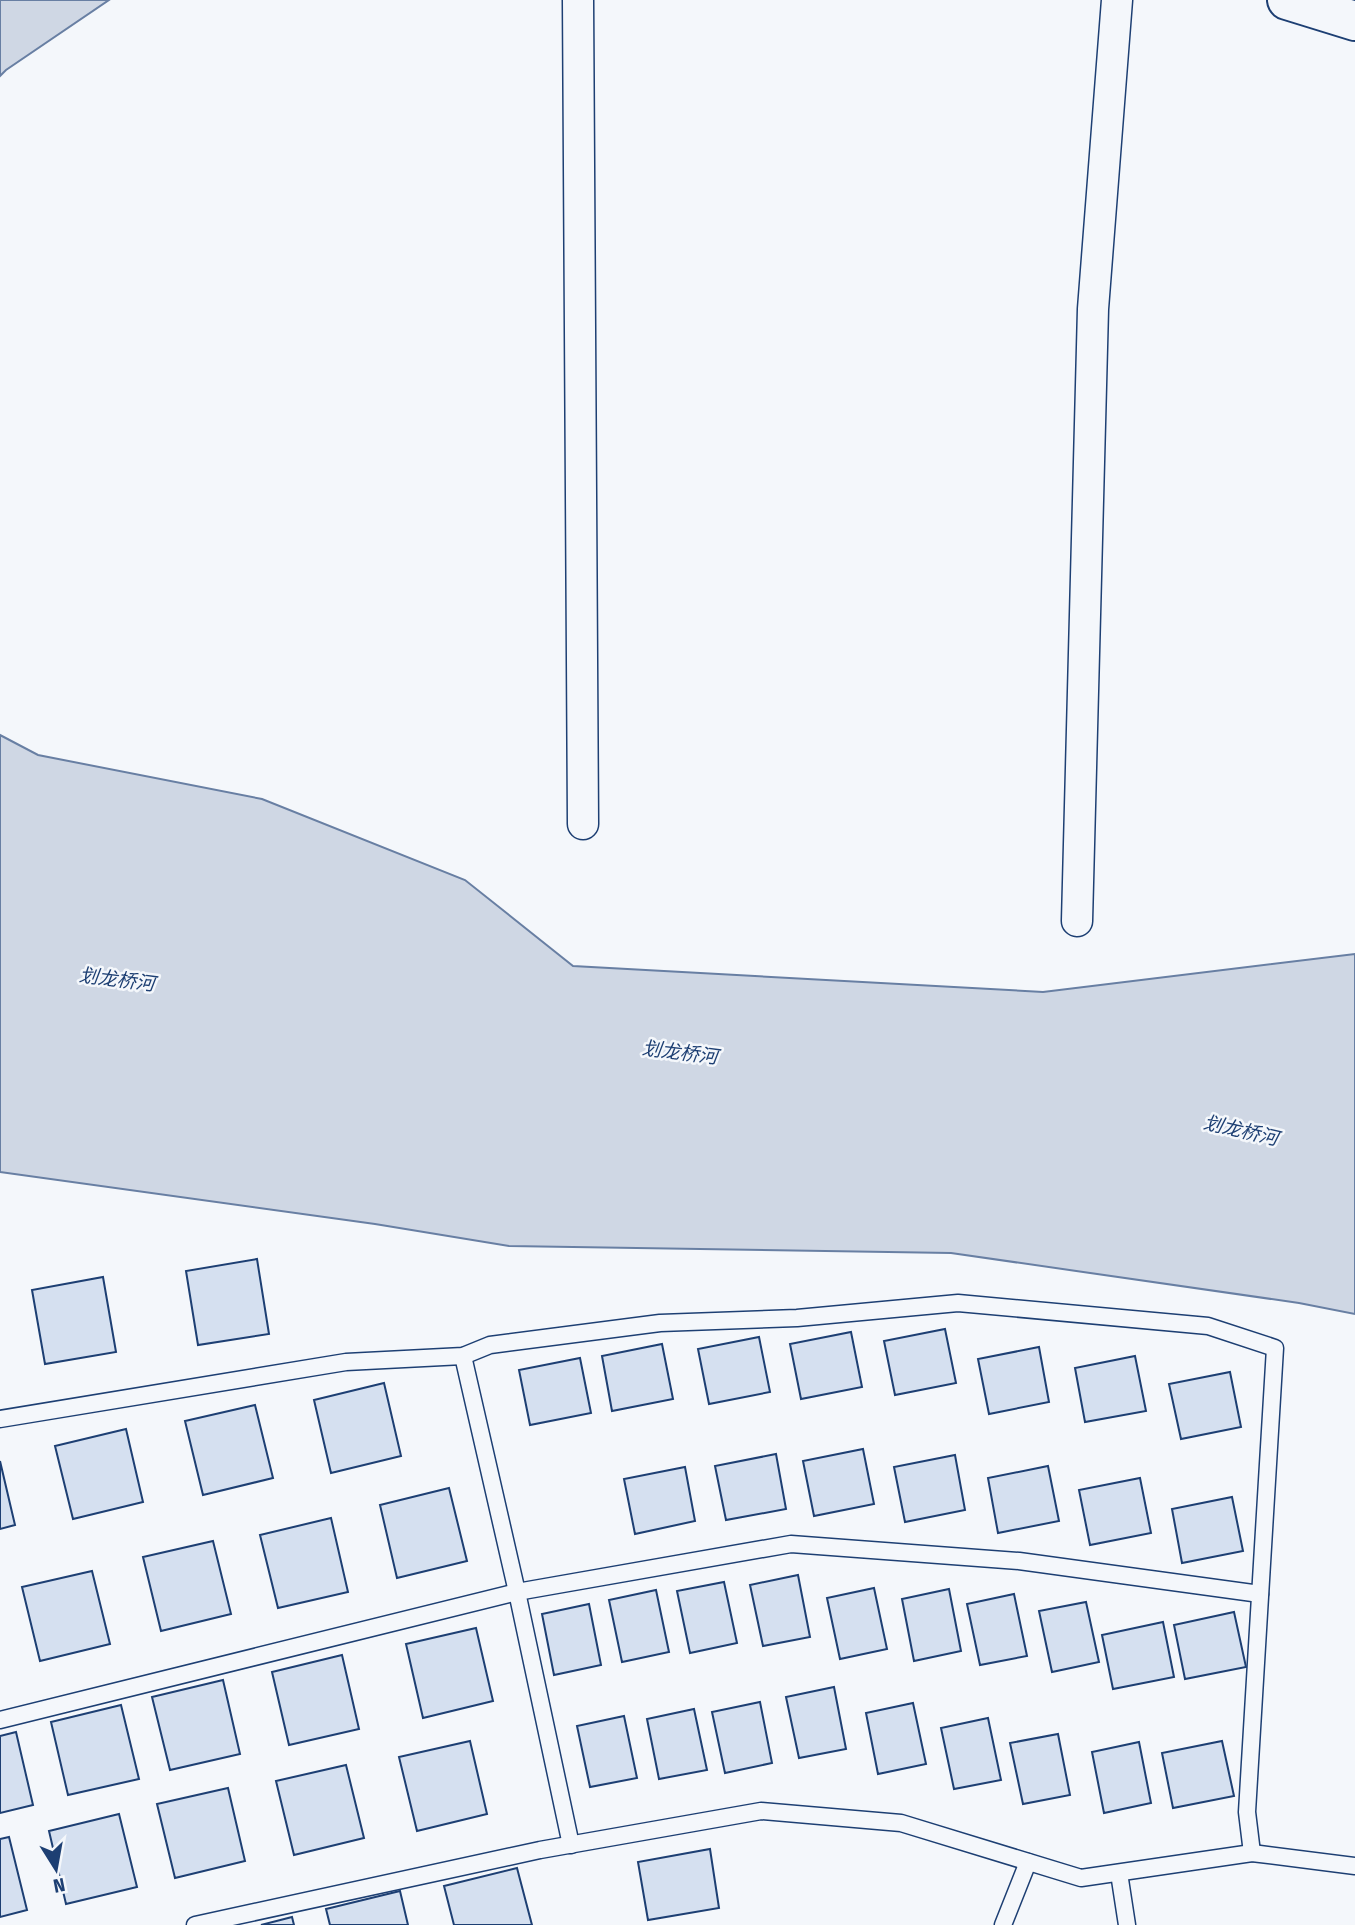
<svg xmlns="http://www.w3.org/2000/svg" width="1355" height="1925" font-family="'Fira Sans Condensed','Noto Sans SC',sans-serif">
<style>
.water{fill:#cfd7e4;stroke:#687fa3;stroke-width:2}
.building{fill:#d5e0f0;stroke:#1d3f73;stroke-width:2}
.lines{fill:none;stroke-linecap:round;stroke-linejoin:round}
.service-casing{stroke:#1d3f73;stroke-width:19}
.minor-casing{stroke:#1d3f73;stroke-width:33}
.trunk-casing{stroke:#1d3f73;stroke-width:42}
.service{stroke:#f4f7fb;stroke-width:16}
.minor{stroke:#f4f7fb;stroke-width:30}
.trunk{stroke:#f4f7fb;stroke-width:38}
.labels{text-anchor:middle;stroke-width:5;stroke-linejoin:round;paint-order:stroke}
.water-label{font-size:19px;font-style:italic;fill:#1d3f73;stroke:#f4f7fb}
</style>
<rect width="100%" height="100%" fill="#f4f7fb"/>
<!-- water -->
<g class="water">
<polygon points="0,0 109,0 6,70 0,76"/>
<polygon points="0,735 38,755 262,799 465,880 573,966 1043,992 1355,954 1355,1314 1299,1303 951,1253 509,1246 375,1224 0,1172"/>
</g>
<!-- building -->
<g class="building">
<polygon points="257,1259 269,1334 198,1345 186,1271"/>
<polygon points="103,1277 116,1352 45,1364 32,1290"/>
<polygon points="945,1329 956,1383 895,1395 884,1341"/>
<polygon points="851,1332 862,1387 801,1399 790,1344"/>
<polygon points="759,1337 770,1392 709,1404 698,1349"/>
<polygon points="662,1344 673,1399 612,1411 602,1356"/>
<polygon points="1039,1347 1049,1402 989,1414 978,1359"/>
<polygon points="1135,1356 1146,1411 1085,1422 1075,1368"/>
<polygon points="580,1358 591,1413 530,1425 519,1370"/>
<polygon points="1230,1372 1241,1427 1181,1439 1169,1384"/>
<polygon points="384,1383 401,1456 331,1473 314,1400"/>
<polygon points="255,1405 273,1478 203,1495 185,1421"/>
<polygon points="126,1429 143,1502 73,1519 55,1446"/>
<polygon points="863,1449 874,1504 814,1516 803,1461"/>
<polygon points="776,1454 786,1509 726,1520 715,1466"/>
<polygon points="955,1455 965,1510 905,1522 894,1467"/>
<polygon points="0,1461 15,1525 0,1529"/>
<polygon points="1048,1466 1059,1521 998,1533 988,1478"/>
<polygon points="685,1467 695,1521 635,1534 624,1479"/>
<polygon points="1140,1478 1151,1533 1090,1545 1079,1490"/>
<polygon points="449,1488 467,1561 397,1578 380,1505"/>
<polygon points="1232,1497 1243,1551 1182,1563 1172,1509"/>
<polygon points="331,1518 348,1592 278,1608 260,1535"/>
<polygon points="213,1541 231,1614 161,1631 143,1557"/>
<polygon points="92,1571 110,1644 40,1661 22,1587"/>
<polygon points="798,1575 810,1637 763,1646 750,1585"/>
<polygon points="724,1582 737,1643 690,1653 677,1591"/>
<polygon points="874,1588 887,1649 840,1659 827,1598"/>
<polygon points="949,1589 961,1651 914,1661 902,1599"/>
<polygon points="656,1590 669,1652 622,1662 609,1600"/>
<polygon points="1014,1594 1027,1656 980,1665 967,1604"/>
<polygon points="1086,1602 1099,1662 1052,1672 1039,1611"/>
<polygon points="589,1604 601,1665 554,1675 542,1614"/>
<polygon points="1234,1612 1246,1667 1185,1679 1174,1625"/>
<polygon points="1163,1622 1174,1677 1113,1689 1102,1635"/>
<polygon points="476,1628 493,1701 423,1718 406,1644"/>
<polygon points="342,1655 359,1729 289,1745 272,1672"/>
<polygon points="223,1680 240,1754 170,1770 152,1697"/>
<polygon points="834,1687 846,1749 799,1758 786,1697"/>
<polygon points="760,1702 772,1763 725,1773 712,1712"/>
<polygon points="913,1703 926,1764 878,1774 866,1713"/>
<polygon points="121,1705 139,1779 68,1795 51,1722"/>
<polygon points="694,1709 707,1770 659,1779 647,1719"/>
<polygon points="624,1716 637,1778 590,1787 577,1726"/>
<polygon points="988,1718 1001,1780 954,1789 941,1728"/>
<polygon points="16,1732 33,1805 0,1813 0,1736"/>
<polygon points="1058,1734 1070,1795 1023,1804 1010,1743"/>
<polygon points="470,1741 487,1814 417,1831 399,1757"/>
<polygon points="1222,1741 1234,1796 1173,1808 1162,1753"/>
<polygon points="1139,1742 1151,1803 1104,1813 1092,1752"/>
<polygon points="346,1765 364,1838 294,1855 276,1781"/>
<polygon points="228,1788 245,1861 175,1878 157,1804"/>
<polygon points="119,1814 137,1887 66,1904 49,1831"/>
<polygon points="9,1837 27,1910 0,1917 0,1839"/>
<polygon points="710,1849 719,1908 648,1920 638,1862"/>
<polygon points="517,1868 532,1925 454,1925 444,1886"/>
<polygon points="400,1891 408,1925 330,1925 326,1909"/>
<polygon points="292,1917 294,1925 261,1925"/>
</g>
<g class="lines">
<defs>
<g id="service">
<polyline points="463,1356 517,1592 571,1845"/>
<polyline points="0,1419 346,1362 463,1356 490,1345 660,1323 797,1318 958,1303 1208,1326 1275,1348 1247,1812 1252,1853"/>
<polyline points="0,1720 517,1592 791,1544 1019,1561 1260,1594"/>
<polyline points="1119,1873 1127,1925"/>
<polyline points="195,1925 540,1850 761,1811 901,1823 1081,1878 1252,1853 1355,1866"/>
<polyline points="1003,1925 1028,1862"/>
</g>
<g id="minor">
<polyline points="578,0 583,824"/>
<polyline points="1077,921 1093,309 1117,0"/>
</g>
<polyline id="trunk" points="1287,0 1355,21"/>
</defs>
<!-- service casing -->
<use href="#service" class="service-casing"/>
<!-- minor casing -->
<use href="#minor" class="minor-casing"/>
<!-- trunk casing -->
<use href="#trunk" class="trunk-casing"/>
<!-- service -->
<use href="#service" class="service"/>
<!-- minor -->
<use href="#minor" class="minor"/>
<!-- trunk -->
<use href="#trunk" class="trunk"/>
</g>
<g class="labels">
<!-- water labels -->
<g class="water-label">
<text transform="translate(117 979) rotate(7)" y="7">划龙桥河</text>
<text transform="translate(680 1052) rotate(7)" y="7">划龙桥河</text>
<text transform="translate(1241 1130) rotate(13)" y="7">划龙桥河</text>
</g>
</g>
<!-- north arrow -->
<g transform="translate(56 1869) rotate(169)" stroke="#f4f7fb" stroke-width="5" paint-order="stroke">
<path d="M0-5L12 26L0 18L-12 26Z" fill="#1d3f73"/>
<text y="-10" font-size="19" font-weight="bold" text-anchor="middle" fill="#1d3f73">N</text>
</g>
</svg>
